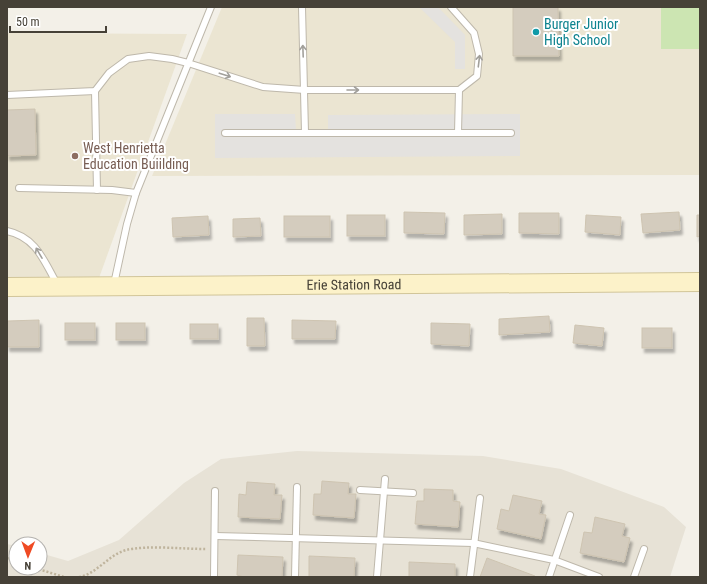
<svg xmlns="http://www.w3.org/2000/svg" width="707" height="584" font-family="'Roboto Condensed',sans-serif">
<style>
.residential{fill:#e7e2d6}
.education{fill:#ebe5d2}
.green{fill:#cce5b2}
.parking{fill:#e4e2df}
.building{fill:#d4ccbe;stroke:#cec4b1;filter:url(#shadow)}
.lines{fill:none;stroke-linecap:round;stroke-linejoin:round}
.lane-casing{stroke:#beb8ab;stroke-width:8}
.secondary-casing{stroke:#d1c599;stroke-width:20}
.path{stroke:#bfb49d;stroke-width:2.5;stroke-dasharray:2 2;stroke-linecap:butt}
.lane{stroke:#fff;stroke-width:6}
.secondary{stroke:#fcf2c9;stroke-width:18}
.oneway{stroke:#a2a09b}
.culture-dot{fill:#0f9aa8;stroke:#fff;stroke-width:1.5}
.education-dot{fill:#8d6e63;stroke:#fff;stroke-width:1.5}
.labels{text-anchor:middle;stroke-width:4;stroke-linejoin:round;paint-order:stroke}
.culture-label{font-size:14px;fill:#0d838f;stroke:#fff;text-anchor:start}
.education-label{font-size:14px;fill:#785e54;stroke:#fff;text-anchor:start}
.street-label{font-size:14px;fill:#464137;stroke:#fff}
</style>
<defs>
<filter id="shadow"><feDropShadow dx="2.5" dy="4.5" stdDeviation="1" flood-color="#0004"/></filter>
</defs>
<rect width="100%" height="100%" fill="#f3f0e8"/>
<!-- residential -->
<polygon class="residential" points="297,451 483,456 561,469 664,507 686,527 670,577 7,577 7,544 16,546 16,568 40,568 40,553 68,561 119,540 184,483 221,459"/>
<!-- education -->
<g class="education">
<polygon points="222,7 700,7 700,175 152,176"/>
<polygon points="7,33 187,34 99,278 7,278"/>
</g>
<!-- green -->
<rect class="green" x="661" y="7" width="39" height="42"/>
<!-- parking -->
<g class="parking">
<polygon points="329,7 438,7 465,35 465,69 455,69 455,42 420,8 329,8"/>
<polygon points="215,114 295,114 296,130 328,130 328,115 520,114 520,156 215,158"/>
</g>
<!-- building -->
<g class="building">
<polygon points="513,7 558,7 559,56 513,56"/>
<polygon points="35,109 36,155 7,156 7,110"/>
<polygon points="404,212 445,213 444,234 404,233"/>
<polygon points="679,212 680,230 643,233 641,214"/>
<polygon points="519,213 559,213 559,234 519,233"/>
<polygon points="502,214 502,234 464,235 464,215"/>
<rect x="347" y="215" width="38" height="21"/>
<polygon points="586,215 621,217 620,235 585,232"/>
<polygon points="697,215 700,215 700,236 697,237"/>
<polygon points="208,216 209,235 173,237 172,218"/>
<rect x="284" y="216" width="46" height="21"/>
<polygon points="260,218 261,236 233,237 233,219"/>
<polygon points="549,316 550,332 499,335 499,319"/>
<polygon points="247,318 264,318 265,346 247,346"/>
<polygon points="39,320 39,347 7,347 7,321"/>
<polygon points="292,320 336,321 335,339 292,339"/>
<rect x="65" y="323" width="30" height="17"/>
<rect x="116" y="323" width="29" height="17"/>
<polygon points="431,323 470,324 469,346 431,344"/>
<rect x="190" y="324" width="28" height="15"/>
<polygon points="575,325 604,328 602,346 573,343"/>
<rect x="642" y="328" width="30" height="20"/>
<polygon points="322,481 349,483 348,494 356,494 354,518 313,515 314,494 321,494"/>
<polygon points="247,482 275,484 274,495 282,495 280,519 238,517 239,494 246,495"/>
<polygon points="424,489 453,490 453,501 460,502 458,527 415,524 417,501 424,501"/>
<polygon points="513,495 542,501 539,514 546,515 541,539 497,529 501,509 509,511"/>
<polygon points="595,517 625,524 622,536 630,538 624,562 580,553 584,532 592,533"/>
<polygon points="238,555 283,557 282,577 244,577 237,575"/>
<polygon points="309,556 355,558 354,577 309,577"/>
<polygon points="487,558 535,576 535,577 480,577"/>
<polygon points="409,562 455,564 455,577 409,577"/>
</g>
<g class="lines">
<defs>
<g id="lane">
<polyline points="302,7 305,133"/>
<polyline points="95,91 97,190"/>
<polyline points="7,95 95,91 109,73 128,59 149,56 172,59 188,63 263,87 305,90 459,90 477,76 479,54 474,33 451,7"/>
<polyline points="225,133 511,133"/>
<polyline points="458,133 459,90"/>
<polyline points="19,188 112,190 136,193"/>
<path d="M7,231C36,237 44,261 57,284"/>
<polyline points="114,284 127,224 136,193 211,7"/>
<polyline points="360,490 413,493"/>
<polyline points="215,536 473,543 554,560 599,577"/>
<polyline points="214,577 215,491"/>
<polyline points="295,577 297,487"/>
<polyline points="377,577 385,479"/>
<polyline points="470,577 480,498"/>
<polyline points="549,577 570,515"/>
<polyline points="634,577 644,549"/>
</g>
<g id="secondary">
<path id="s1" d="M7,287L700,282"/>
</g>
</defs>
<!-- lane casing -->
<use href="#lane" class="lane-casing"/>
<!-- secondary casing -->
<use href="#secondary" class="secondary-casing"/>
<!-- path -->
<g class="path">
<polyline points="7,558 16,561"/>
<polyline points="35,568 64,577"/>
<path d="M79,577C97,574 108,555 126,550C147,545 183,549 206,549"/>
</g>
<!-- lane -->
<use href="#lane" class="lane"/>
<!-- secondary -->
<use href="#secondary" class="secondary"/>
</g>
<!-- one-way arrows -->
<defs><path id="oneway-shaft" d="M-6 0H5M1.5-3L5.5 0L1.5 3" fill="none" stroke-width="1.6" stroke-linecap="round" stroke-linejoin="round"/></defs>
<g class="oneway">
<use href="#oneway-shaft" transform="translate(303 51) rotate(-92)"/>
<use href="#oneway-shaft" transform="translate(479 61) rotate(-83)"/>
<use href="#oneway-shaft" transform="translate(225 75) rotate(18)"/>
<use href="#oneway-shaft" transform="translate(353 90)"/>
<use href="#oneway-shaft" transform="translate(39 253) rotate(-120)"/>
</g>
<!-- markers -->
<circle class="culture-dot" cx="536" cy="32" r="4"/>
<circle class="education-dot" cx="75" cy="156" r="4"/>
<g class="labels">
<!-- culture labels -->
<g class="culture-label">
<text x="544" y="29">Burger Junior<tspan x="544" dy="16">High School</tspan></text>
</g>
<!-- education labels -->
<g class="education-label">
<text x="83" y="153">West Henrietta<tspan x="83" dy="16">Education Buiilding</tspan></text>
</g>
<!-- street labels -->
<g class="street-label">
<text dy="5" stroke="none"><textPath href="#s1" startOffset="347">Erie Station Road</textPath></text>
</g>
</g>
<!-- border -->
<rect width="707" height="584" fill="none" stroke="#464137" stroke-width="16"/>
<!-- north arrow -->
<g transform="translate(28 556) rotate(181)"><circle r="19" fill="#ffffff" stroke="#b5b3af"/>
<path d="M0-3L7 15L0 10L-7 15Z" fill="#ef4a23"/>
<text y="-6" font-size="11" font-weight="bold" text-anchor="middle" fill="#464137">N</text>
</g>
<!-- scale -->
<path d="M10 26v6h96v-6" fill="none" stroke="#464137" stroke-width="2"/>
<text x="16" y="26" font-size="12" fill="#464137" stroke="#ffffff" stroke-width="3" paint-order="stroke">50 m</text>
</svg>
